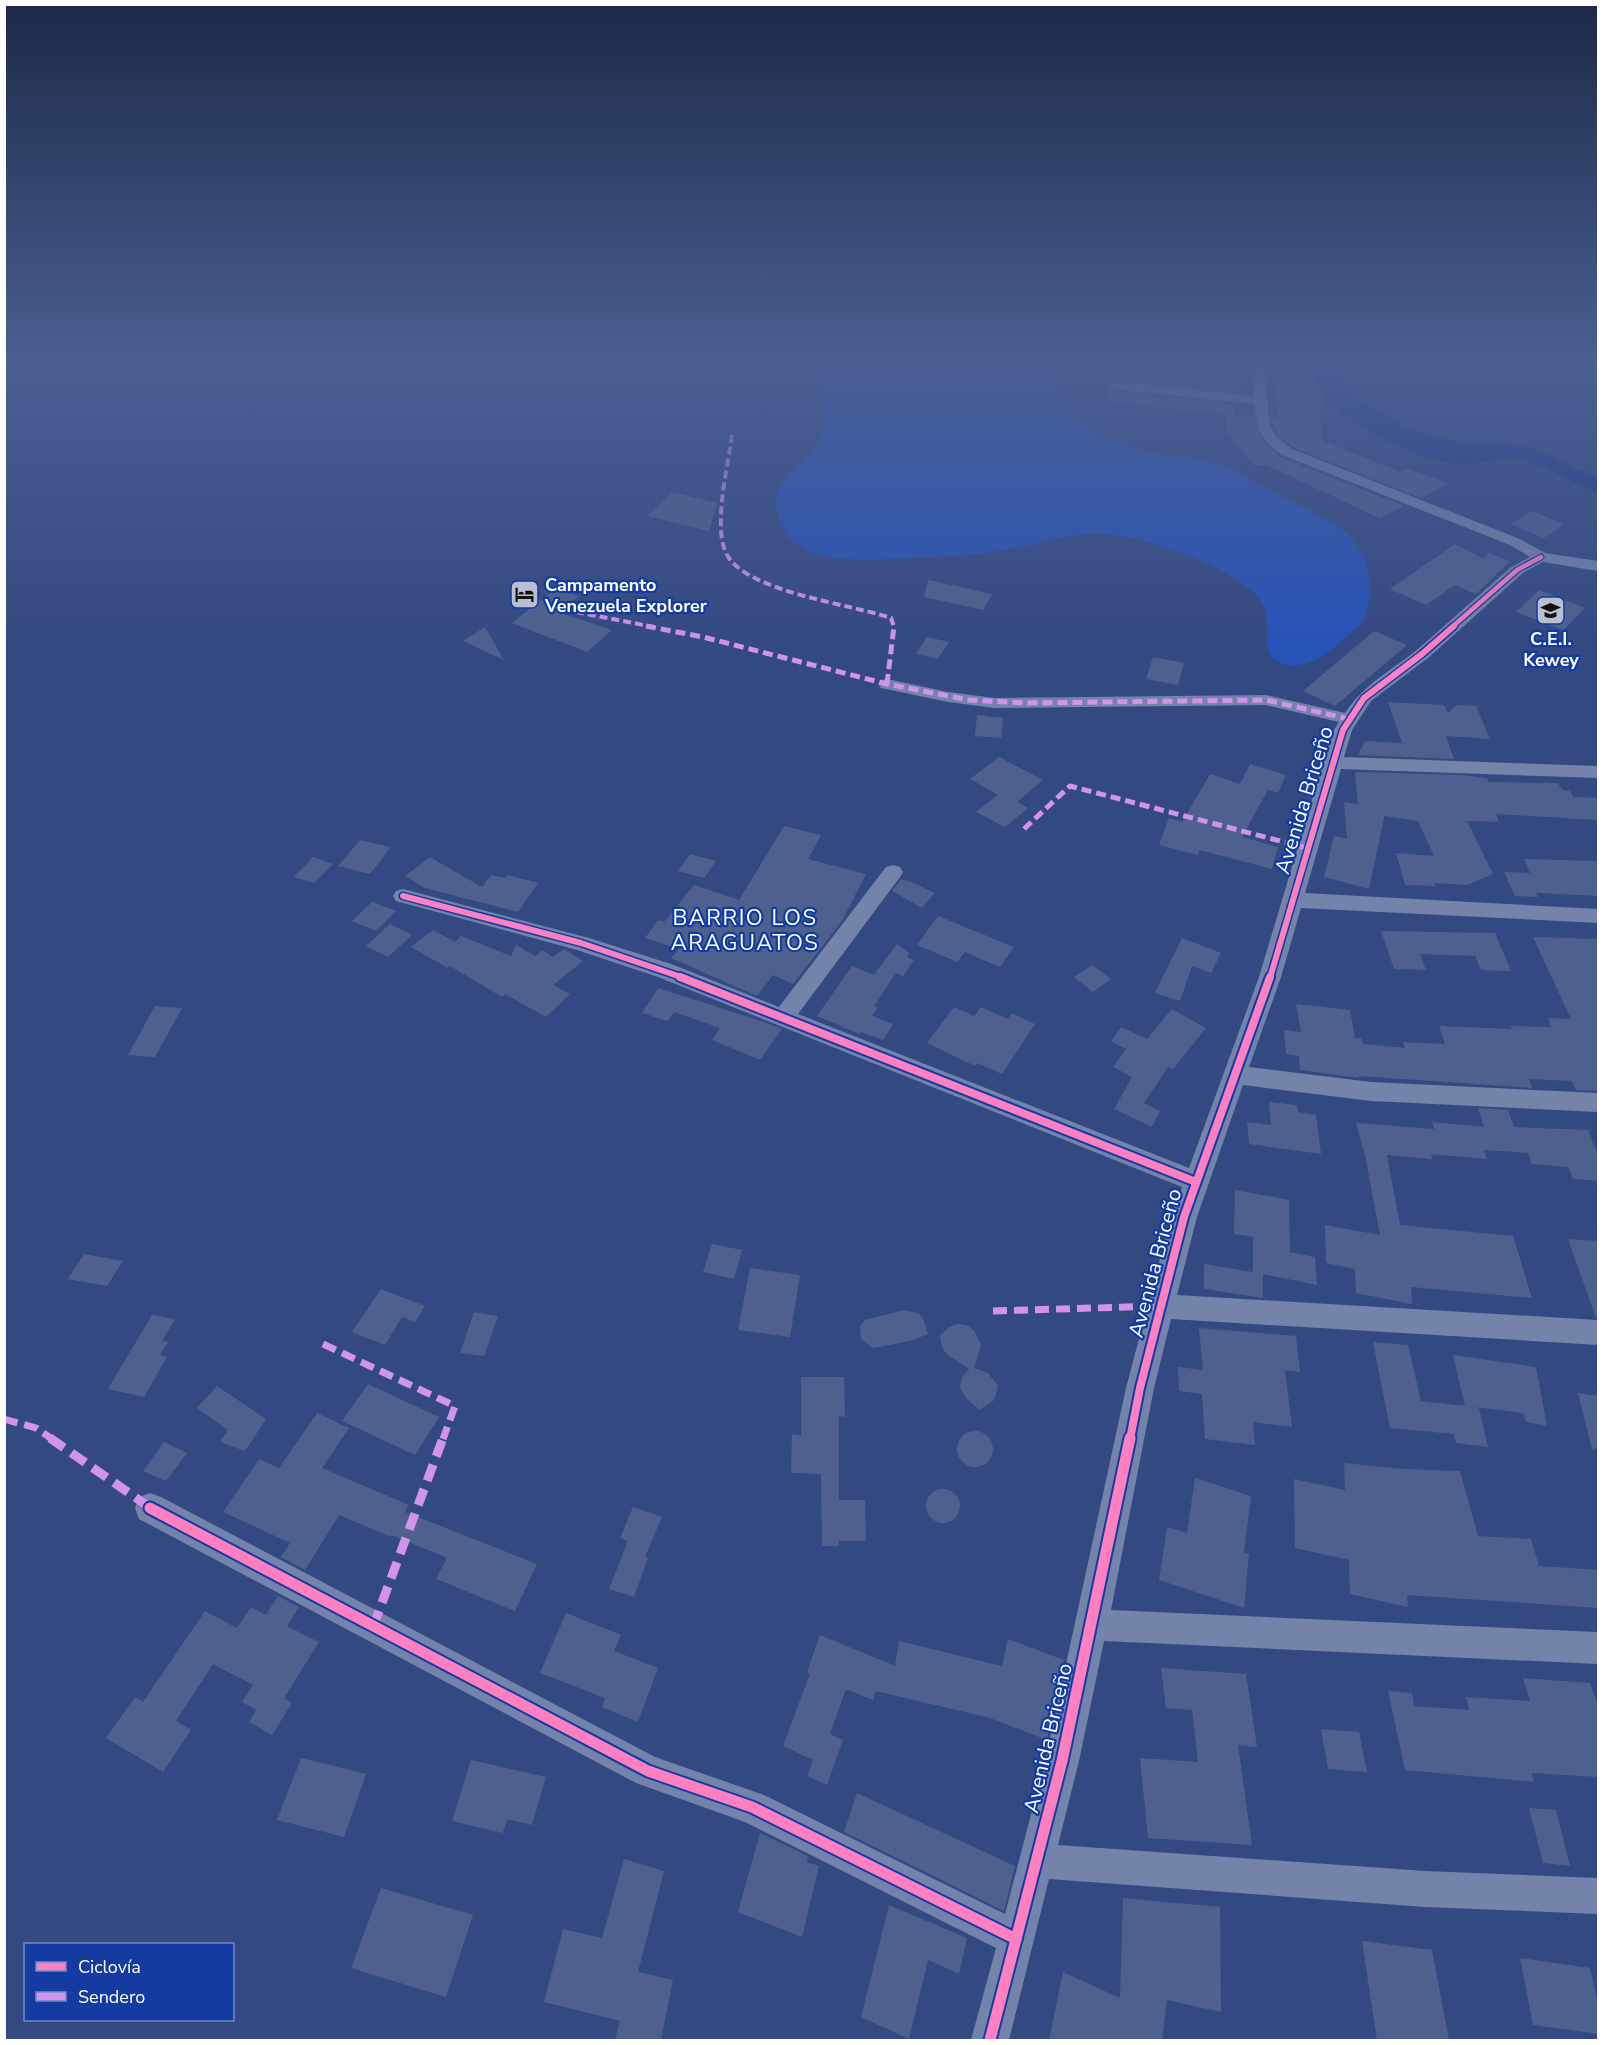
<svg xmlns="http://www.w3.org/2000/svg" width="1603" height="2045" font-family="'Nunito Sans',sans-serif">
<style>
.green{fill:#2753b7}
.water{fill:#1b3a86}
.building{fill:#4e618e}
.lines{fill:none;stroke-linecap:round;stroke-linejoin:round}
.minor{fill:#7483aa;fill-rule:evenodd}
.quiet-far3{stroke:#d193ec;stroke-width:4;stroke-dasharray:8 4;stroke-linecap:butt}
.quiet-far2{stroke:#d193ec;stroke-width:5;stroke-dasharray:10 5;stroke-linecap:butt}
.quiet-far1{stroke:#d193ec;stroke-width:7;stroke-dasharray:14 7;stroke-linecap:butt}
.quiet{stroke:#d193ec;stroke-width:9;stroke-dasharray:17 9;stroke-linecap:butt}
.cycleway-far3-casing{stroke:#133ba1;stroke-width:7}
.cycleway-far2-casing{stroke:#133ba1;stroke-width:9}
.cycleway-far1-casing{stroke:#133ba1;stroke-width:12}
.cycleway-casing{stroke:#133ba1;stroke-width:15}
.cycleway-far3{stroke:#ff80c0;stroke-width:4.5}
.cycleway-far2{stroke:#ff80c0;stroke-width:6}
.cycleway-far1{stroke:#ff80c0;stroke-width:8}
.cycleway{stroke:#ff80c0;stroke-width:11}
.labels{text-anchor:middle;stroke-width:4.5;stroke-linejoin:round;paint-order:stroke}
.far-poi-label{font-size:18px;font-weight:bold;fill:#fff;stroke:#133ba1;text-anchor:start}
.street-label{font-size:21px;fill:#fff;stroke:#133ba1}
.neighbourhood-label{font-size:22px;letter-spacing:1.5px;fill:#fff;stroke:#133ba1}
</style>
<rect width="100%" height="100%" fill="#334981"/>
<!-- green -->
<path class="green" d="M826,360H1024L1047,374L1080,420L1107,438L1143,451L1199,459L1224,465L1276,494L1335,523L1351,537L1366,562L1371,593L1365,617L1360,625C1338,643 1315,672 1283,664C1276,662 1270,657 1268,649C1264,626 1273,614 1255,594C1232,569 1167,546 1133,538C1118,535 1103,533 1088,534C1060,536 1032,546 1004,550C973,556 940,557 909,558C873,559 798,569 781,524C778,516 775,507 777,498C781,471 812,461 820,436C827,411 816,383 826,360Z"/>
<!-- water -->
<path class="water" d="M1301,360H1334C1343,408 1424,437 1467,443C1487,445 1507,442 1527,447C1552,454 1572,470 1598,476V493C1573,483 1549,467 1523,460C1500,455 1481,466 1459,464C1408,460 1317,412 1301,360Z"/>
<!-- building -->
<g class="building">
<polygon points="1112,367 1235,375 1234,392 1110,380"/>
<polygon points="1303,368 1321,387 1323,406 1319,405 1323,441 1401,472 1406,468 1449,484 1421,498 1293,447 1278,436 1271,421 1271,418 1279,419 1273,370"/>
<polygon points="1109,389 1113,391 1234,404 1234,415 1254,416 1263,441 1281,457 1404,506 1379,518 1267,465 1255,466 1227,433 1226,414 1107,402"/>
<polygon points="672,492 717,503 709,531 647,516"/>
<polygon points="1531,511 1564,524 1544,538 1511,524"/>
<polygon points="1455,544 1484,559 1489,553 1510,561 1476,594 1455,585 1426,605 1390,589"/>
<polygon points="928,580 992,594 983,610 924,597"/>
<polygon points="555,589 579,596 558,612 612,630 587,652 512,623"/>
<polygon points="1539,590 1585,608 1563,630 1516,612"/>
<polygon points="485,627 504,660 463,641"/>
<polygon points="1374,631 1407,645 1335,706 1303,691"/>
<polygon points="927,637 949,642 938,659 916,654"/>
<polygon points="1153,657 1184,663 1178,685 1146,679"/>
<polygon points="1388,702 1444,705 1448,713 1457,705 1476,706 1490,739 1446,736 1454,759 1358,755 1365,741 1402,743"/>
<polygon points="977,715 1003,718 1001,738 975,736"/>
<polygon points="999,757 1043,780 1017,802 1028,808 1005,827 976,812 998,795 970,779"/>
<polygon points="1250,764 1286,775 1278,793 1268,790 1242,837 1278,847 1272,869 1199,850 1198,855 1159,845 1169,818 1182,822 1210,774 1240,784"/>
<polygon points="1355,772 1461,775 1487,778 1489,782 1558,783 1562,790 1570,791 1573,797 1599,798 1599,820 1496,814 1499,822 1467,821 1493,874 1467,885 1434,883 1435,886 1405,885 1396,853 1434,856 1418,821 1385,816 1385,813 1369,889 1324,877 1334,836 1347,839 1344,802 1358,804"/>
<polygon points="784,826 821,835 808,859 866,874 842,921 793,984 773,975 757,996 671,958 679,949 645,938 658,920 664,922 694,885 739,900"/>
<polygon points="360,840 391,847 370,874 338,866"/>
<polygon points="690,854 716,861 704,878 678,871"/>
<polygon points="313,857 333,864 314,883 294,877"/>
<polygon points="430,857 482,887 491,875 505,878 507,875 538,883 518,912 425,888 405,876"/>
<polygon points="1524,859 1599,861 1599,896 1536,893 1538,897 1515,896 1504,872 1530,873"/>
<polygon points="901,879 911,882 935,893 922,908 892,891"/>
<polygon points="372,902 396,911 376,931 352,921"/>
<polygon points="938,916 1014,947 1000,967 965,952 957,962 917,945"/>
<polygon points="390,924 412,935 388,957 366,946"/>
<polygon points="433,930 455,942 461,936 511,956 516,945 535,956 542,950 553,957 564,949 583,961 553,985 570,994 546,1017 505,994 502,997 450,966 448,968 411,947"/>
<polygon points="1381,931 1495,933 1511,971 1481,970 1475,956 1420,954 1426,970 1394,969"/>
<polygon points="1533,937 1599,939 1599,1091 1576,1090 1572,1081 1529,1079 1532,1088 1359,1076 1359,1078 1300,1070 1299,1056 1286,1054 1284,1030 1301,1032 1296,1004 1350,1010 1355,1038 1361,1038 1363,1044 1405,1048 1403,1042 1445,1044 1439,1026 1512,1029 1510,1026 1551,1027 1548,1018 1571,1019"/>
<polygon points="1182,938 1221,953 1211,973 1192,966 1180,1001 1155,993"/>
<polygon points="897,944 909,953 907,957 914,960 903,976 896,973 874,1006 878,1007 872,1016 893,1024 883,1040 861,1032 860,1034 817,1016 852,966 874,975"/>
<polygon points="1092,965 1111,979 1093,992 1074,977"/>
<polygon points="658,988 761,1021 782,1029 760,1060 712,1040 720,1028 674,1012 668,1021 642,1013"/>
<polygon points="155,1006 182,1008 155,1057 128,1055"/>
<polygon points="954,1007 974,1016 981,1007 1008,1019 1011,1013 1035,1024 1002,1074 977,1063 975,1066 927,1043"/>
<polygon points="1172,1009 1206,1028 1173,1069 1168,1067 1144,1103 1160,1111 1152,1127 1114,1109 1132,1077 1113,1067 1126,1049 1111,1041 1121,1027 1147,1039"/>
<polygon points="1269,1102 1297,1105 1298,1112 1316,1115 1321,1154 1249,1144 1247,1122 1271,1125"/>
<polygon points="1478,1108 1508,1110 1514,1127 1588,1130 1599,1157 1599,1181 1573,1179 1568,1167 1532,1164 1528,1153 1484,1150 1487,1159 1431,1154 1432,1159 1387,1155 1400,1225 1513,1236 1532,1298 1411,1287 1412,1304 1356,1293 1355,1269 1326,1263 1325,1225 1380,1235 1365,1155 1356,1123 1434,1129 1432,1122 1484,1127"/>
<polygon points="1235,1190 1289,1200 1290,1252 1315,1257 1317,1285 1263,1274 1263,1298 1204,1289 1204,1264 1253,1272 1253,1237 1234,1234"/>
<polygon points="1568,1239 1599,1241 1599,1317 1596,1318"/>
<polygon points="712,1244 742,1250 734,1279 703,1272"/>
<polygon points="84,1254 123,1261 107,1286 68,1279"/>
<polygon points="750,1268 800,1275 790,1337 738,1330"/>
<polygon points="381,1289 425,1306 415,1322 402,1317 385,1345 352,1332"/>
<polygon points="904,1310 918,1313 923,1318 928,1334 913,1340 880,1347 873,1348 861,1339 860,1326 865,1320"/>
<polygon points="474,1312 498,1316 484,1356 460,1353"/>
<polygon points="152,1315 175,1319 162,1341 168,1342 160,1355 167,1357 144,1397 108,1389"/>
<polygon points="957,1324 966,1325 974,1330 981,1345 974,1368 988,1373 998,1386 994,1400 979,1410 965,1397 960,1387 962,1378 969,1369 948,1355 942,1348 940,1335 949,1327"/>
<polygon points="1199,1328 1296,1336 1300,1372 1285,1370 1292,1427 1253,1422 1255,1445 1205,1439 1202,1394 1179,1391 1178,1367 1203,1370"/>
<polygon points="1373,1342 1408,1345 1421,1401 1465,1406 1453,1355 1536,1367 1547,1426 1526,1422 1524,1413 1473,1407 1479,1408 1488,1447 1456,1443 1454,1434 1390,1428"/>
<polygon points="801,1377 844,1377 845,1417 839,1416 839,1500 865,1500 866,1541 839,1541 839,1546 822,1546 821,1474 791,1473 792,1434 801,1435"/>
<polygon points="368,1384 439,1417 415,1455 342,1421"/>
<polygon points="217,1386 266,1419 245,1451 220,1442 228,1430 197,1408"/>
<polygon points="1578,1393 1599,1396 1599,1448 1592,1449"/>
<polygon points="317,1413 349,1428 322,1468 409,1505 405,1512 537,1564 515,1611 436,1579 447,1558 392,1535 391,1537 339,1515 305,1570 281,1557 290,1543 223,1512 259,1459 279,1468"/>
<circle cx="975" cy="1449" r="18"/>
<polygon points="164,1442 187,1453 166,1481 143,1471"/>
<polygon points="1344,1463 1403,1469 1460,1471 1478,1536 1531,1539 1539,1566 1599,1570 1599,1608 1407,1595 1408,1607 1350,1594 1349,1560 1295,1548 1294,1479 1345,1490"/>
<polygon points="1195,1478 1251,1496 1244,1552 1249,1554 1244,1608 1159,1580 1167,1527 1187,1533"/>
<circle cx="943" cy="1506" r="17"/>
<polygon points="633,1507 662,1517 645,1557 648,1558 634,1597 609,1589 628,1541 620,1538"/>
<polygon points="278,1596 299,1607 287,1626 319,1642 284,1698 292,1703 272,1735 249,1722 256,1710 242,1702 253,1685 213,1664 176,1721 191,1730 163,1772 106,1738 135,1697 143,1702 205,1611 237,1628 251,1607 266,1615"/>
<polygon points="566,1613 621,1635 614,1651 658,1668 638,1722 602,1707 605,1698 540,1673"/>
<polygon points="820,1635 895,1666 899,1641 1002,1666 1008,1639 1064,1660 1047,1740 990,1718 876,1691 873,1700 846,1689 830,1734 843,1740 827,1785 807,1776 813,1760 783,1746 810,1674 807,1672"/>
<polygon points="1161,1668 1246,1674 1257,1747 1238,1745 1252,1845 1148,1838 1140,1758 1198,1762 1192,1710 1166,1708"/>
<polygon points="1523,1678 1590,1683 1599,1708 1599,1777 1532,1773 1534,1782 1405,1770 1388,1691 1412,1693 1414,1706 1469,1710 1466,1697 1530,1701"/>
<polygon points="1321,1729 1359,1732 1367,1772 1328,1769"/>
<polygon points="301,1758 366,1774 344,1837 277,1820"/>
<polygon points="471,1760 546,1777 532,1825 507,1819 503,1833 452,1821"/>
<polygon points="857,1793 1015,1866 1004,1911 844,1832"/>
<polygon points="1529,1808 1556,1810 1570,1866 1543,1863"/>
<polygon points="760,1833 808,1856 807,1862 819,1866 802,1937 738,1912"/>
<polygon points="624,1859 664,1871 638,1972 673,1980 661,2040 615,2040 620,2021 544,2002 563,1929 602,1938"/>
<polygon points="381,1888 473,1915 446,1997 351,1968"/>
<polygon points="1123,1898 1220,1907 1221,2012 1167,2000 1162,2040 1049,2040 1063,1972 1120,1998"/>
<polygon points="889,1905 967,1938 959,1974 928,1960 909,2039 861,2017"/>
<polygon points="1362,1941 1432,1950 1449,2040 1377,2040"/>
<polygon points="1520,1958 1590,1968 1599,2008 1599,2034 1533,2025"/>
</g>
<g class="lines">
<!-- minor -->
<path class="minor" d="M1253,360H1265L1269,422L1276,437L1292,449L1520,539L1545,553L1598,561V571L1543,562L1523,573L1428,658L1371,701L1352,730L1344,757L1598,766V778L1341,769L1305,893L1598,909V923L1301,908L1281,977L1249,1067L1371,1082L1598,1093V1112L1371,1101L1243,1085L1197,1217L1177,1295L1598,1320V1345L1171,1319L1154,1388L1111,1610L1598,1632V1664L1104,1641L1079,1761L1058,1845L1425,1871L1598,1878V1914L1425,1907L1049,1879L1009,2040H971L996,1948L745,1822L636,1783L139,1519L135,1508L139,1497L150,1493L161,1497L655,1757L764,1795L1005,1914L1045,1761L1126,1388L1171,1217L1182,1187L658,977L577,950L396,901L393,896L396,891L403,889L589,938L674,965L779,1007L886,867L893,865L900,867L903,872L900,877L798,1014L1189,1168L1259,977L1323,763L1334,730L1339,722L1266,705L995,708L948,702L881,688L878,684L881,680L887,679L948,692L995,698L1266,695L1345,713C1366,682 1390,672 1418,649C1449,622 1480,594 1511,567L1530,557L1510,545L1282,455C1262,442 1255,428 1255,404L1113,389L1107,385L1113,381L1254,396Z"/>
<!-- quiet-far3 -->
<g class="quiet-far3">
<path d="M732,435C728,465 720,496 721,527C721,536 723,550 729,558C754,593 850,604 891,618L894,627"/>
<polyline points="576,612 654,627"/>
</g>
<!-- quiet-far2 -->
<g class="quiet-far2">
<polyline points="646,626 703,637 887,684 969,700 1026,703 1266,700 1349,719"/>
<polyline points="887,684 894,626"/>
<polyline points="1024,829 1070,786 1307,848"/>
</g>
<!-- quiet-far1 -->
<g class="quiet-far1">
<polyline points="993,1311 1161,1306"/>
<polyline points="323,1344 455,1406 443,1439"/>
<polyline points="4,1419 36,1428 52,1439"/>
</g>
<!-- quiet -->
<g class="quiet">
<polyline points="50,1438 155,1511"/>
<polyline points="373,1627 443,1438"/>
</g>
<defs>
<polyline id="cycleway-far3" points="1452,627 1517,570 1541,557"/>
<g id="cycleway-far2">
<polyline points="403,896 581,943 684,978"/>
<polyline points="1270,978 1343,730 1364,698 1422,654 1454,626"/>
</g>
<g id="cycleway-far1">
<polyline points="680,977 1196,1182"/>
<polyline points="1130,1439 1140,1388 1184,1217 1270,977"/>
</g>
<g id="cycleway">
<polyline points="150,1508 648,1771 752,1807 1016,1939"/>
<polyline points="990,2040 1062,1761 1130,1438"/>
</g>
</defs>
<!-- cycleway-far3 casing -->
<use href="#cycleway-far3" class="cycleway-far3-casing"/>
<!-- cycleway-far2 casing -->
<use href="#cycleway-far2" class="cycleway-far2-casing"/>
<!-- cycleway-far1 casing -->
<use href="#cycleway-far1" class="cycleway-far1-casing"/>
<!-- cycleway casing -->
<use href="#cycleway" class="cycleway-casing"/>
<!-- cycleway-far3 -->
<use href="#cycleway-far3" class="cycleway-far3"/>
<!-- cycleway-far2 -->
<use href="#cycleway-far2" class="cycleway-far2"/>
<!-- cycleway-far1 -->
<use href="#cycleway-far1" class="cycleway-far1"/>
<!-- cycleway -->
<use href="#cycleway" class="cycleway"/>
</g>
<!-- sky -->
<linearGradient id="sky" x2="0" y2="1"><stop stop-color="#1c2847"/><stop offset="0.56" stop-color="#4a5f92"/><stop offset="1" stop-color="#4a5f92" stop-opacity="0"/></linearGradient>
<rect width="1603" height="646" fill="url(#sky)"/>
<!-- icons -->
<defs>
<symbol id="hotel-square" viewBox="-11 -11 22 22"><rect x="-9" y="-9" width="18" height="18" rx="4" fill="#b8bfd3" stroke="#133ba1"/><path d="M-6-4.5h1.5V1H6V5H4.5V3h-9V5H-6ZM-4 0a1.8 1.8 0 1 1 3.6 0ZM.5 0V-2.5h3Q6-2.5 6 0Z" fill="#111"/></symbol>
<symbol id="school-square" viewBox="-11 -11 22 22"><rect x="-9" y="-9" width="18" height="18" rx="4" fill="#b8bfd3" stroke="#133ba1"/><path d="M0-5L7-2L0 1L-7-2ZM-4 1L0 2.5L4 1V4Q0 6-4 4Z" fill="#111"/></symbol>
</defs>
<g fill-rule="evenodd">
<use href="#hotel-square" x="508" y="578" width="33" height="33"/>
<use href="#school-square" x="1534" y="594" width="33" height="33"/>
</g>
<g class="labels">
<!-- far-poi labels -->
<g class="far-poi-label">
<text x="545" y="591">Campamento<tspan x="545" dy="21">Venezuela Explorer</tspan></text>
<text x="1551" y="645" text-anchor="middle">C.E.I.<tspan x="1551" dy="21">Kewey</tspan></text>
</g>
<!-- street labels -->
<g class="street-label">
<text transform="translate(1304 800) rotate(-73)" y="7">Avenida Briceño</text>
<text transform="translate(1155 1263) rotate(-75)" y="7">Avenida Briceño</text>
<text transform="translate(1048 1738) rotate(-77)" y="7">Avenida Briceño</text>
</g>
<!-- neighbourhood labels -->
<g class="neighbourhood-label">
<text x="745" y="925">BARRIO LOS<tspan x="745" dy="25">ARAGUATOS</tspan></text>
</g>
</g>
<!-- border -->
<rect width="1603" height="2045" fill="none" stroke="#ffffff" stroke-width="12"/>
<!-- legend -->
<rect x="24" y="1943" width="210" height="78" fill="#133ba1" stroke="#7189c7" stroke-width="1.5"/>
<rect x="36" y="1962" width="30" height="9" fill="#ff80c0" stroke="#7189c7" stroke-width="1.5"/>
<text x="78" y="1973" font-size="18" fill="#ffffff">Ciclovía</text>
<rect x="36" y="1992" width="30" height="9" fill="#d193ec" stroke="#7189c7" stroke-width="1.5"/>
<text x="78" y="2003" font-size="18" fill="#ffffff">Sendero</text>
</svg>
